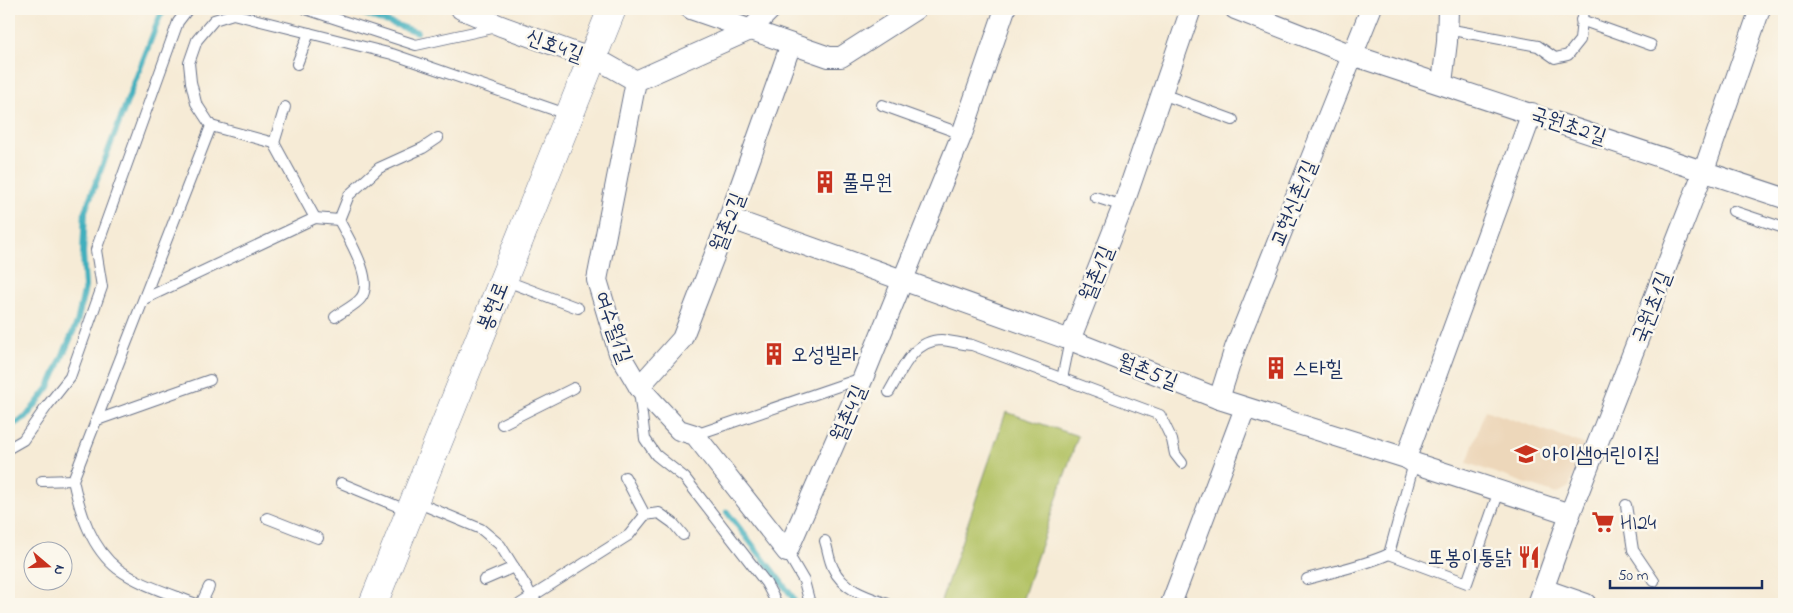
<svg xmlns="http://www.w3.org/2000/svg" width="1793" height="613" font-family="'Indie Flower','Poor Story',sans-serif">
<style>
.built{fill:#edd7ba}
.green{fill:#b4c366;stroke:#687962}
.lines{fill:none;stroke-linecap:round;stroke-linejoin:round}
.stream{stroke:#41afbd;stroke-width:6}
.lane-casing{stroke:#687188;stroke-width:12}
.street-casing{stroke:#687188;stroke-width:22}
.secondary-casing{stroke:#687188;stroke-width:29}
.lane{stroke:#fff;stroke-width:10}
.street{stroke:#fff;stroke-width:20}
.secondary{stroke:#fff;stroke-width:28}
.labels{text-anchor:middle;stroke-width:5;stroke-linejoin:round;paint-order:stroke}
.street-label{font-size:21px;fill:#1b2f5e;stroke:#fbf7ec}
.poi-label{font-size:21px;fill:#1b2f5e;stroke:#fbf7ec;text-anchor:start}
</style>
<rect width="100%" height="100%" fill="#fbf7ec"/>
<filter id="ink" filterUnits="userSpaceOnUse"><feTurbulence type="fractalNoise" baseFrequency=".02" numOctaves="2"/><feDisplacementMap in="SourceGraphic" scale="10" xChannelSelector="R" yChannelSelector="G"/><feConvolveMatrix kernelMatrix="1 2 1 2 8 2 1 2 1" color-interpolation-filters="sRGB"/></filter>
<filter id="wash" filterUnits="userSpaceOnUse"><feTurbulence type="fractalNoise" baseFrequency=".0096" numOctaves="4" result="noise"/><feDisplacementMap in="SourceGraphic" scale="20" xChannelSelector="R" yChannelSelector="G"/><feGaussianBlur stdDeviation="1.12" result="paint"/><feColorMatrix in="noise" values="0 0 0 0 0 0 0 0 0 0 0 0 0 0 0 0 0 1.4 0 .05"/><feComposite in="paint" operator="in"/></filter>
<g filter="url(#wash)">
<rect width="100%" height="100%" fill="#f6ebd6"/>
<!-- built -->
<polygon class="built" points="1485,410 1584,444 1569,487 1556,494 1467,463"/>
<!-- green -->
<polygon class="green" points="1006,412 1078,436 1028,583 1021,604 940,604"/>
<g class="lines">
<!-- stream -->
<g class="stream">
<polyline points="350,9 417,32"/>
<polyline points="9,427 26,417 49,387 77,323 85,287 83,253 85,211 160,16 167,9"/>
<polyline points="727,512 792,596 795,604"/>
</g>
</g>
</g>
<g filter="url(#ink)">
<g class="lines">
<defs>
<g id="lane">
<polyline points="306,9 416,45 497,27"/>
<polyline points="1581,20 1651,45"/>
<polyline points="1447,29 1538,46 1555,58 1568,55 1580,40 1583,9"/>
<polyline points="297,64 309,33 392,54 569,115"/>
<polyline points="1162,94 1233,120"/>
<polyline points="882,105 962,134"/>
<polyline points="274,143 285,107"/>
<polyline points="1095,197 1123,206"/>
<polyline points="1733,211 1784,228"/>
<polyline points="315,218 339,220"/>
<polyline points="504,280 578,308"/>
<polyline points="144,299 315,218 274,143 211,126"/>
<path d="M335,317C343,311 356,305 361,298C375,280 348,238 339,220L349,195L379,168L423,148L438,138"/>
<polyline points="1062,379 1070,340"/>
<polyline points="639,391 645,439 656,455 685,478 766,583 777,604"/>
<path d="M889,392C901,372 913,340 941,340C951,341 962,344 972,345L1160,415L1172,440L1175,454L1182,463"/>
<polyline points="97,420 210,380"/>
<polyline points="502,424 574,388"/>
<polyline points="695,435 862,378"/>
<polyline points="9,448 23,440 47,406 70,377 102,287 96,250 178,22 188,9"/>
<polyline points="1414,463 1389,554 1467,583 1499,491"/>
<polyline points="625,477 645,515"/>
<polyline points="42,481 73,480"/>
<polyline points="341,483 409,511"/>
<polyline points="416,502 481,529 500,545 537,604"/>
<polyline points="1626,505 1633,550 1654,581"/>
<polyline points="267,518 318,538"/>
<path d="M825,541C828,550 829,560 833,568C843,590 867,597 888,604"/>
<polyline points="787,552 804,581 810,604"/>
<path d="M1307,579C1334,571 1363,566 1389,554"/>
<polyline points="484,580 514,567"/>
<path d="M196,604C171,594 140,585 118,569C91,548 80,512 73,480L211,126L196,103L191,82L189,63L197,40L214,20L233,14L309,33"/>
<polyline points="201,604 209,587"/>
<polyline points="520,604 629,535 645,515 659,513 673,523 683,535"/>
</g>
<g id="street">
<polyline points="461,9 501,26 606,64 636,81"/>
<polyline points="691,9 829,57 841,57 916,9"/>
<polyline points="771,9 750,30 636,81 597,280 619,353 639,387 679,430 695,435 787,552 863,378 962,134 1005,9"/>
<polyline points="1235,9 1352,55 1784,198"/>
<polyline points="1442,83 1447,42 1448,9"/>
<polyline points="729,218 1070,340 1219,399 1406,458 1414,463 1570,514"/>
<polyline points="1070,340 1123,206 1191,9"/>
<polyline points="639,387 682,339 729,218 791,44"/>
<polyline points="1219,399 1235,348 1371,9"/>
<polyline points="1406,458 1532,113"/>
<polyline points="1543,589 1586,604"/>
<polyline points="1171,604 1245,408"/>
<polyline points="1538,604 1570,514 1704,170 1760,9"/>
</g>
<polyline id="secondary" points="373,604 612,9"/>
</defs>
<!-- lane casing -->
<use href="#lane" class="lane-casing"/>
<!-- street casing -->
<use href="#street" class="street-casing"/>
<!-- secondary casing -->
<use href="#secondary" class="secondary-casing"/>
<!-- lane -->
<use href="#lane" class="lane"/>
<!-- street -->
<use href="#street" class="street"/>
<!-- secondary -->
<use href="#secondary" class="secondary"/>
</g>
</g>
<!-- icons -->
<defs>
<symbol id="building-bare" viewBox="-9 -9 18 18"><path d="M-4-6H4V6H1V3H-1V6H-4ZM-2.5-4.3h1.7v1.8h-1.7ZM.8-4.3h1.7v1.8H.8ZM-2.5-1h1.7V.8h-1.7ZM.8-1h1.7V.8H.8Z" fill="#c8321e" stroke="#fbf7ec" stroke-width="2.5" paint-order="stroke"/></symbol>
<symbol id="school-bare" viewBox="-9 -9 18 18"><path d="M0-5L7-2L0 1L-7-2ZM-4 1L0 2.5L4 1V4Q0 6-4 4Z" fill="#c8321e" stroke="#fbf7ec" stroke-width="2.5" paint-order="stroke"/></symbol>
<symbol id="supermarket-bare" viewBox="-9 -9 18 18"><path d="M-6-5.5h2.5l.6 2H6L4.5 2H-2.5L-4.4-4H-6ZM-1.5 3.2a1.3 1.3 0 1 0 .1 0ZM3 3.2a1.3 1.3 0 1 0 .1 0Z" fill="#c8321e" stroke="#fbf7ec" stroke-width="2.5" paint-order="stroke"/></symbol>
<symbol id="restaurant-bare" viewBox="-9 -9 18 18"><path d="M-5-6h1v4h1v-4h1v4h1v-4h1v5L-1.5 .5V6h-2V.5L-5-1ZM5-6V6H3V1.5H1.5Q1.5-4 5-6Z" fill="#c8321e" stroke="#fbf7ec" stroke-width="2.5" paint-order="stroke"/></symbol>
</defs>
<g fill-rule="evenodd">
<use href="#building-bare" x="809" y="166" width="32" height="32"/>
<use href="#building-bare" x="758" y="338" width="32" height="32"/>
<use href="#building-bare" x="1260" y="352" width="32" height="32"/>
<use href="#school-bare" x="1510" y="438" width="32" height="32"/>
<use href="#supermarket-bare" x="1587" y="506" width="32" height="32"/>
<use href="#restaurant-bare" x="1513" y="541" width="32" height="32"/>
</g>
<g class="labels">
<!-- street labels -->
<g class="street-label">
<text transform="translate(555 45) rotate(20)" y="7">신호4길</text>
<text transform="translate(1569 125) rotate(18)" y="7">국원초2길</text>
<text transform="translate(1293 203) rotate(-68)" y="7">교현신촌1길</text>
<text transform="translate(727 222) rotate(-69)" y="7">월촌2길</text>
<text transform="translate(1096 273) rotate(-68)" y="7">월촌1길</text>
<text transform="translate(492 306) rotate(-68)" y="7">봉현로</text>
<text transform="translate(1651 307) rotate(-69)" y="7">국원초1길</text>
<text transform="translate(614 327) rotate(70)" y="7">여수월1길</text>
<text transform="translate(1148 371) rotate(21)" y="7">월촌5길</text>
<text transform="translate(848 413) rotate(-67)" y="7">월촌4길</text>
</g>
<!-- poi labels -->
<g class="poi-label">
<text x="842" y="189">풀무원</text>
<text x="791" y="361">오성빌라</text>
<text x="1292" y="375">스타힐</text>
<text x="1542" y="461">아이샘어린이집</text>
<text x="1620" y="529">HI24</text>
<text x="1512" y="564" text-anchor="end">또봉이통닭</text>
</g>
</g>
<!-- margin -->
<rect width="1793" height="613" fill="none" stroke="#fbf7ec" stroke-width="30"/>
<!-- north arrow -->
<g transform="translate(48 566) rotate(109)"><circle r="24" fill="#fbf7ec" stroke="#a1a7b3"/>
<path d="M0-4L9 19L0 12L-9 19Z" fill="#c8321e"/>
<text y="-8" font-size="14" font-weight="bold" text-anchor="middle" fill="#1b2f5e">N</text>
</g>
<!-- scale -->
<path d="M1610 580v8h152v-8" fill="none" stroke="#1b2f5e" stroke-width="2.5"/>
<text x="1618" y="580" font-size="15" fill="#1b2f5e" stroke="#fbf7ec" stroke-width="4" paint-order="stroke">50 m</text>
</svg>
